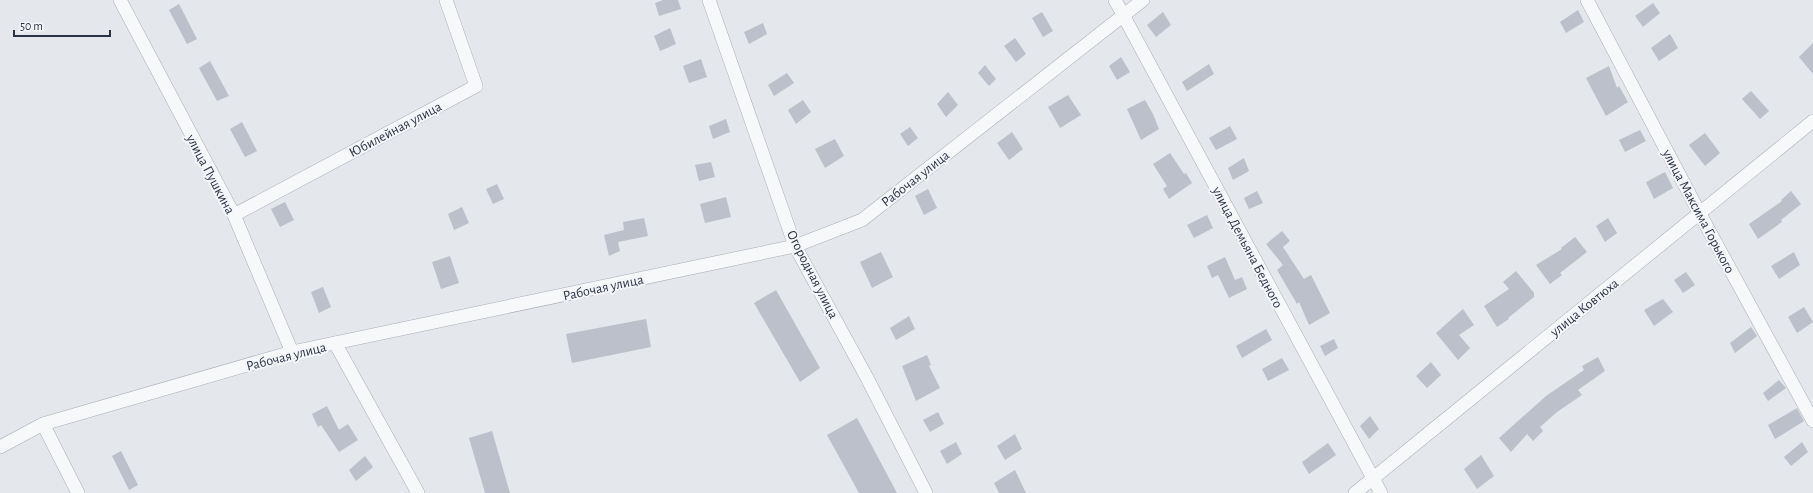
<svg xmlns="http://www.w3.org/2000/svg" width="1813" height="493" font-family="'Alegreya Sans',sans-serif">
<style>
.building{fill:#bbc0ca}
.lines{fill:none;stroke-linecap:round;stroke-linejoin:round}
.minor-casing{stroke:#a9aeb7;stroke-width:14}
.minor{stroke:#f7f8fa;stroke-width:13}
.labels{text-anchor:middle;stroke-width:4;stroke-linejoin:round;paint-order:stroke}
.street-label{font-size:14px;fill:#2b3445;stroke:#f4f6f9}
</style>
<rect width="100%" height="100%" fill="#e4e7ec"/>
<!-- building -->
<g class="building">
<polygon points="663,0 678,0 681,9 659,16 655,3"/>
<polygon points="1653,3 1660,13 1643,27 1635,16"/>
<polygon points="179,4 197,39 187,44 169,10"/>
<polygon points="1578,10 1584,22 1566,33 1560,22"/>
<polygon points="1042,12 1053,31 1043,37 1032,18"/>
<polygon points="1163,12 1171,25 1156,37 1147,25"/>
<polygon points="763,23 767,34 749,44 744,32"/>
<polygon points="670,28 676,44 660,51 654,36"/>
<polygon points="1670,34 1678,48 1659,61 1651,48"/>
<polygon points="1015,38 1026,54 1016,62 1004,46"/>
<polygon points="1813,43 1813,74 1799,57"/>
<polygon points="1121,57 1130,72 1117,80 1109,66"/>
<polygon points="701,59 707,77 689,83 683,66"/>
<polygon points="210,61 229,96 217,101 199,68"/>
<polygon points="1209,64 1214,74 1187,91 1182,82"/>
<polygon points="985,65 996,79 989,86 978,73"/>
<polygon points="1609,66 1617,88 1619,86 1628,102 1606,116 1586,78"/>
<polygon points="787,73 794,83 774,96 768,85"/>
<polygon points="1751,91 1769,111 1760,119 1742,99"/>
<polygon points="948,92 958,105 946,117 937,104"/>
<polygon points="1068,95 1081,115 1060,128 1048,107"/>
<polygon points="803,100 811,112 796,124 788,110"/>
<polygon points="1145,100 1153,114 1159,129 1141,140 1127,109"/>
<polygon points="726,119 730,132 713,139 709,126"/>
<polygon points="242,122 257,151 245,157 230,129"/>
<polygon points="1230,126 1237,139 1216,150 1209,138"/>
<polygon points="910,127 918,138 908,146 900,134"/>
<polygon points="1640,130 1646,141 1625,152 1619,140"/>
<polygon points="1012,132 1023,149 1009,160 997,143"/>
<polygon points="1705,133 1720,153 1705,166 1689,145"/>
<polygon points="835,139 844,156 825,168 815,149"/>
<polygon points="1170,153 1184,174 1186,173 1192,183 1169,199 1163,189 1167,186 1153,164"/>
<polygon points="1244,158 1249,171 1233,180 1228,168"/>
<polygon points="711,162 715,177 699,181 695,165"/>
<polygon points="1665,172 1673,188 1654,199 1646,182"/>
<polygon points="497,184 504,199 493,204 486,189"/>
<polygon points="928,189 937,208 924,215 915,196"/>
<polygon points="1257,191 1263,203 1249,209 1244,198"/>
<polygon points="1791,191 1801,204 1781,220 1782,222 1758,239 1749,224 1782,201 1781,200"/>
<polygon points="726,197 731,217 705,223 700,204"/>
<polygon points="285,202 294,220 280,227 271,209"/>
<polygon points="462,207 469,223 454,230 448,214"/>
<polygon points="1207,215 1213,228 1194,238 1187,225"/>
<polygon points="644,218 648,236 618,242 620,251 609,256 604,235 624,230 623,222"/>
<polygon points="1608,218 1617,233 1605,242 1596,226"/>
<polygon points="1282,231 1290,241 1283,247 1304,279 1311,275 1330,313 1309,325 1299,302 1297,304 1277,270 1283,265 1266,244"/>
<polygon points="1575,237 1587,252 1560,273 1562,275 1550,284 1536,265 1562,249 1561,248"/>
<polygon points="881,252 893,277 872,288 860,262"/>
<polygon points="1794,252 1800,265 1779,279 1771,266"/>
<polygon points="450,256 459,283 441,289 432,262"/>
<polygon points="1225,257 1235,280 1242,277 1247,289 1229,298 1218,275 1212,278 1207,266"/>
<polygon points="1516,271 1534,293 1534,297 1508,318 1509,319 1497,327 1484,306 1509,289 1503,282"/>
<polygon points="1686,272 1695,285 1683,293 1674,280"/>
<polygon points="323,287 331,307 319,313 311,292"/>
<polygon points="776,290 820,368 800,382 754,303"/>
<polygon points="1663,299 1673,312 1654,326 1644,310"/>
<polygon points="1804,307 1813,322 1797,333 1788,317"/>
<polygon points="1463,309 1474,325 1459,335 1470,348 1458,360 1436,333"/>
<polygon points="909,316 915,329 896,340 890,328"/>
<polygon points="646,319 651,347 572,363 566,334"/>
<polygon points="1751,327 1757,336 1735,353 1730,343"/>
<polygon points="1266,329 1272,340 1242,358 1236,346"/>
<polygon points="1334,339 1338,348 1325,356 1320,346"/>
<polygon points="927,355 931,365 929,366 940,388 916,401 902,366"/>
<polygon points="1598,357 1605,371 1578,390 1582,395 1557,412 1540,427 1543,431 1533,441 1527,434 1511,452 1499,438 1546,396 1584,370 1582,366"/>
<polygon points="1282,358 1289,370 1268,381 1262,369"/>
<polygon points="1431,362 1441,375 1427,388 1416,376"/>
<polygon points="1779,380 1786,388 1768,401 1763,393"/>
<polygon points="327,406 339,430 348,424 358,440 339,452 321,425 318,427 312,414"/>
<polygon points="1797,408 1804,421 1775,439 1768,425"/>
<polygon points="938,412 944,424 930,432 923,420"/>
<polygon points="1370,416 1379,429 1369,439 1360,426"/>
<polygon points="857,418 897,493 859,493 827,435"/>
<polygon points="492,431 510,493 485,493 469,438"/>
<polygon points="1015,434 1022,449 1005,460 997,446"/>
<polygon points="956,442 962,454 947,464 940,451"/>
<polygon points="1802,442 1808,452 1791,466 1784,457"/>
<polygon points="1328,443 1336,455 1309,474 1302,462"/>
<polygon points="121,451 138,485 129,490 112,456"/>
<polygon points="1481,455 1494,476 1477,489 1464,469"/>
<polygon points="365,456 373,467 356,481 349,470"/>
<polygon points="1015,470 1026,493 999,493 994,483"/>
</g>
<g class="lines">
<defs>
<g id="minor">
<polyline points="120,0 234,215 292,352"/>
<polyline points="709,0 795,246 866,376 926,493"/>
<polyline points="1115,0 1381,493"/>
<polyline points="1587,0 1700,214 1813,421"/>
<polyline points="234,215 476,86 446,0"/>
<polyline points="335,343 418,493"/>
<polyline points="43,424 78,493"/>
<polyline points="0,447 43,424 292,352 795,246 862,220 1143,0"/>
<polyline points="1355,493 1813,121"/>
</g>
</defs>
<!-- minor casing -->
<use href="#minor" class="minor-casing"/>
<!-- minor -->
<use href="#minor" class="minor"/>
</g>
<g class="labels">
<!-- street labels -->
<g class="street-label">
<text transform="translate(395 129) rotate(-28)" y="5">Юбилейная улица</text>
<text transform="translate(211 174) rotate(62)" y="5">улица Пушкина</text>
<text transform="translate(915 178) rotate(-38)" y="5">Рабочая улица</text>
<text transform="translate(1699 211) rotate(62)" y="5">улица Максима Горького</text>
<text transform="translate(1248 247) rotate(62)" y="5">улица Демьяна Бедного</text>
<text transform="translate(813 274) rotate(63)" y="5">Огородная улица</text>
<text transform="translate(603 287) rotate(-12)" y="5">Рабочая улица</text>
<text transform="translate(1584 307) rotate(-39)" y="5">улица Ковтюха</text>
<text transform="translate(286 356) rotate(-14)" y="5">Рабочая улица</text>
</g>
</g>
<!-- scale -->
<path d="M14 30v6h96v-6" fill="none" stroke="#2b3445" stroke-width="2"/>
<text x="20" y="30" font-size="12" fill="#2b3445" stroke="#f4f6f9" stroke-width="3" paint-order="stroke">50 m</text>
</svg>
